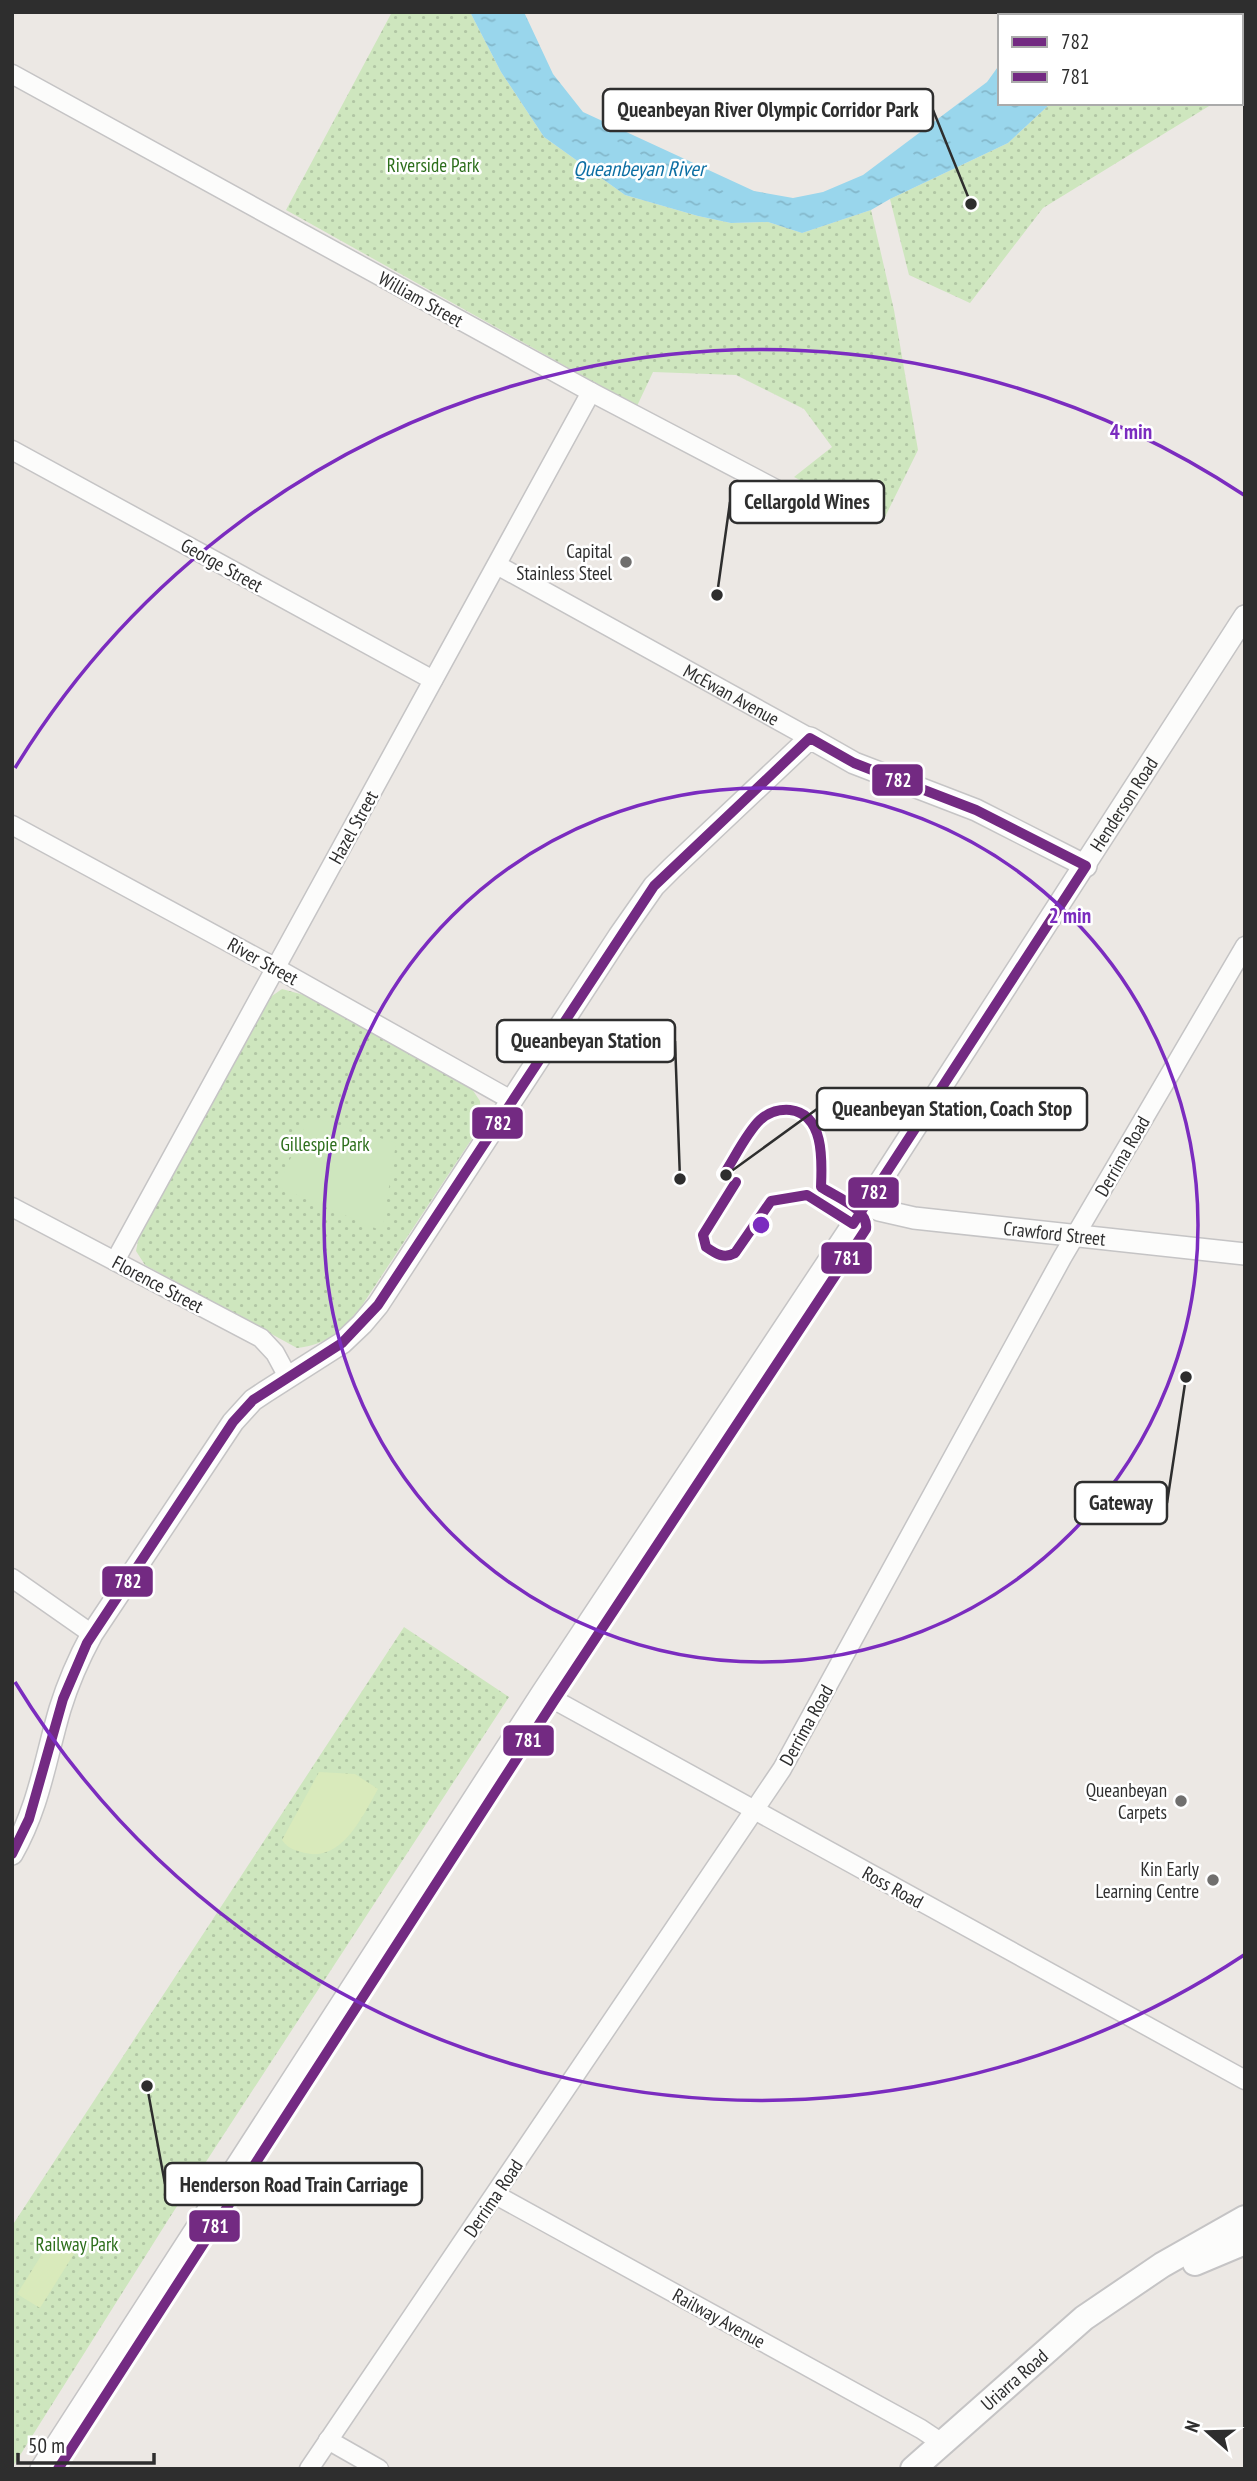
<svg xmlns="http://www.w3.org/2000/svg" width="1257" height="2481" font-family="'PT Sans Narrow',sans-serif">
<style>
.grass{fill:url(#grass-dots)}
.garden{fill:#cee6be}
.pitch{fill:#d9eabb}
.water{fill:url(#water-ripples)}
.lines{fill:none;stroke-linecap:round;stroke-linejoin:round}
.minor-casing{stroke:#c5c4c5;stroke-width:21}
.tertiary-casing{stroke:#c5c4c5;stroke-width:24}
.secondary-casing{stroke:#c5c4c5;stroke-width:28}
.minor{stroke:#fcfcfb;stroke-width:18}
.tertiary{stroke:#fcfcfb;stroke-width:21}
.secondary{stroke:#fcfcfb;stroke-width:24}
.bus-1-casing{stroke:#fff;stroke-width:16}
.bus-2-casing{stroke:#fff;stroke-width:16}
.bus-1{stroke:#732a82;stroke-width:10}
.bus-2{stroke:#732a82;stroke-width:10}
.ring{fill:none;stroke:#7b2cbf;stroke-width:3.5}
.poi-dot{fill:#706f6e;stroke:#fff;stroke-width:2.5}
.labels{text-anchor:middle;stroke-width:5;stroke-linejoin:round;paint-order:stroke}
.park-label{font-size:19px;fill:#2c6e1b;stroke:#fff}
.street-label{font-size:19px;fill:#2e2e2e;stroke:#fff}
.poi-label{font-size:19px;fill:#2e2e2e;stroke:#fff;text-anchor:end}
.water-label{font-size:21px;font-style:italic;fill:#0d6fa3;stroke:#fff}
.centre{fill:#7b2cbf;stroke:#fff;stroke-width:3.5}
.ring-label{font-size:21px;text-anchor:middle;font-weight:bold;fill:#7b2cbf;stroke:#fff;stroke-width:5;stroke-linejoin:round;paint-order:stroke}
.leader{fill:none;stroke:#2e2e2e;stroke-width:2.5}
.callout-dot{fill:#2e2e2e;stroke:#fff;stroke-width:2.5}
.callout{fill:#fff;stroke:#2e2e2e;stroke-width:2.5}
.callout-label{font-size:21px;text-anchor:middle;font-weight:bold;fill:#2e2e2e}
.line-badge{stroke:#fff;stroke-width:2.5}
.badge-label{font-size:19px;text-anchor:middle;font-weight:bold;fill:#fff}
</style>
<defs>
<pattern id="grass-dots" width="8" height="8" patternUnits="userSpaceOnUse" patternTransform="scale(1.75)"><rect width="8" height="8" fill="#cee6be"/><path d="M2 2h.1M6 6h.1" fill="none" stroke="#b1c6a4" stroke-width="1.8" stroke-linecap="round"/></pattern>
<pattern id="water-ripples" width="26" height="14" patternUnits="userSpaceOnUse" patternTransform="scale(1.75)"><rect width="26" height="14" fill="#99d6ec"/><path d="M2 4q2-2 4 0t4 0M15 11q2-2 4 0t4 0" fill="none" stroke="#84b8cb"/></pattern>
</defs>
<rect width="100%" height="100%" fill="#ece8e4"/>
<!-- grass -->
<g class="grass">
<polygon points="392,12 470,12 501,72 544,137 625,195 698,216 731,223 768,222 802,233 871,210 894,310 918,450 882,523 794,477 832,447 804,409 736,375 653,372 637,406 286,210"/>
<polygon points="1131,12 1245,12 1245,85 1241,87 1241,16 1128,16"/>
<polygon points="1051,103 1214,103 1043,208 970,303 909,275 890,199 1008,143"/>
<path d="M282,989L304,995L472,1089L480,1101L481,1125L361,1307C341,1330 328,1345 297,1348L145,1265L136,1251L139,1236L263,1008L269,998Z"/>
<polygon points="404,1627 509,1697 170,2217 12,2468 12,2226"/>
</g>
<!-- garden -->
<polygon class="garden" points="309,1116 396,1143 382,1231 278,1187"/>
<!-- pitch -->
<g class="pitch">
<path d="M319,1772L355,1774L378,1789C363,1815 343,1862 305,1853C295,1850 288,1849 282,1840Z"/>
<polygon points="56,2232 79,2246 40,2308 17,2294"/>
</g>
<!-- water -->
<g class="water">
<polygon points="470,12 524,12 553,74 583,112 754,191 793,198 823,192 863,175 987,82 1000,64 1000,103 1051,103 1008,143 890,199 871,210 802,233 768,222 731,223 698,216 625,195 544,137 501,72"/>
<polygon points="1035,12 1131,12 1128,16 1033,16"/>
</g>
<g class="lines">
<defs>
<g id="minor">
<polyline points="12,74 591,392 793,498 836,511"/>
<polyline points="12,450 433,680"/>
<path id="s1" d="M497,565L810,738"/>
<polyline points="12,825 276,968 511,1100"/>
<polyline points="12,1207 261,1338 275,1353 288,1377"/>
<polyline points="115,1261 591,392"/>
<polyline points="12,1578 92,1634"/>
<polyline points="542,1693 1245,2080"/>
<polyline points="496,2195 921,2429 942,2443"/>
<polyline points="328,2440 379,2469"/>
<polyline points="309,2469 782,1769 1062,1258 1245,946"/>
</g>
<g id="tertiary">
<path id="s2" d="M866,1203L879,1210L914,1218L1245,1254"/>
<path d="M12,1854C39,1807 45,1760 60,1709C68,1683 79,1658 92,1634L233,1422L253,1400L265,1392L342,1343L362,1324L378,1305L619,936L654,886L672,868L810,738L854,763L976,810L1086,866"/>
<path id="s3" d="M41,2469L542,1693L853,1224L1245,616"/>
</g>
<g id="secondary">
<polyline points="1195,2263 1245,2242"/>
<path id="s4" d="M913,2469L1084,2318L1162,2265L1245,2218"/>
</g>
</defs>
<!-- minor casing -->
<use href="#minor" class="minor-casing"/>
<!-- tertiary casing -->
<use href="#tertiary" class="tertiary-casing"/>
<!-- secondary casing -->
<use href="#secondary" class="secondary-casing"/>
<!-- minor -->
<use href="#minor" class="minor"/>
<!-- tertiary -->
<use href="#tertiary" class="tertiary"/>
<!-- secondary -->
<use href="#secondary" class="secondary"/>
<defs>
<path id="bus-1" d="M12,1854L29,1819L63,1699L87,1643L233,1422L253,1400L342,1343L378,1305L654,886L810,738L854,763L976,810L1086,866L853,1224L807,1195L771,1201L735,1253C724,1259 716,1254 706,1247L703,1235L736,1182"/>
<path id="bus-2" d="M58,2469L554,1701L866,1229C869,1209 836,1197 821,1187C822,1162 825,1114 790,1110C778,1109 769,1112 760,1120C747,1132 734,1159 724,1174"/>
</defs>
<!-- bus-1 casing -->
<use href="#bus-1" class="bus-1-casing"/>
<!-- bus-2 casing -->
<use href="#bus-2" class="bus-2-casing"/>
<!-- bus-1 -->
<use href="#bus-1" class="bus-1"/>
<!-- bus-2 -->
<use href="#bus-2" class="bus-2"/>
</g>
<!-- distance rings -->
<g class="ring">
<circle cx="761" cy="1225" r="437"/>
<path d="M1244 1955A875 875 0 0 1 15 1682M15 768A875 875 0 0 1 1244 495"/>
</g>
<!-- markers -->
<g class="poi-dot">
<circle cx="626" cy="562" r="7"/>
<circle cx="1181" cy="1801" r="7"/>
<circle cx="1213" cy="1880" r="7"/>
</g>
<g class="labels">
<!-- park labels -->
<g class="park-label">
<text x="433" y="172">Riverside Park</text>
<text x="325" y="1151">Gillespie Park</text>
<text x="77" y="2251">Railway Park</text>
</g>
<!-- street labels -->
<g class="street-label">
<text transform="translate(421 299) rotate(29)" y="7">William Street</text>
<text transform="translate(222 565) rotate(29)" y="7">George Street</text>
<text dy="7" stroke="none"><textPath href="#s1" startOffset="268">McEwan Avenue</textPath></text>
<text dy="7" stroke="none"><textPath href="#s3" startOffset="1986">Henderson Road</textPath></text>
<text transform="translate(353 827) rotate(-61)" y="7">Hazel Street</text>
<text transform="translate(263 961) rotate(29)" y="7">River Street</text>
<text transform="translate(1122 1156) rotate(-60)" y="7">Derrima Road</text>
<text dy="7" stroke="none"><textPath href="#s2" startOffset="192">Crawford Street</textPath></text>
<text transform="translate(158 1284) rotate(28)" y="7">Florence Street</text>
<text transform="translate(806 1725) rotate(-61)" y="7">Derrima Road</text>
<text transform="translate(893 1887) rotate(29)" y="7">Ross Road</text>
<text transform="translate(493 2198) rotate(-56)" y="7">Derrima Road</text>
<text transform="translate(719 2318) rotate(29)" y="7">Railway Avenue</text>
<text dy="7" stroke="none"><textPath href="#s4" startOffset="135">Uriarra Road</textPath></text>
</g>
<!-- poi labels -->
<g class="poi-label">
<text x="612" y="558">Capital<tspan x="612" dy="22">Stainless Steel</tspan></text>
<text x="1167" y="1797">Queanbeyan<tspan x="1167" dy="22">Carpets</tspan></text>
<text x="1199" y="1876">Kin Early<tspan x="1199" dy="22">Learning Centre</tspan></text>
</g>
<!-- water labels -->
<g class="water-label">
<text x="639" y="176">Queanbeyan River</text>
</g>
</g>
<circle cx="761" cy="1225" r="10" class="centre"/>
<g class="ring-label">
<text x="1131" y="439">4 min</text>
<text x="1070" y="923">2 min</text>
</g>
<!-- callouts -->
<path class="leader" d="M971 204L933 110M717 595L730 502M680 1179L675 1041M726 1175L817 1109M1186 1377L1167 1503M147 2086L165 2184"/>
<g class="callout-dot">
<circle cx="971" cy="204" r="7"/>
<circle cx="717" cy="595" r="7"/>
<circle cx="680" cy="1179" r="7"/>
<circle cx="726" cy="1175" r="7"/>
<circle cx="1186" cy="1377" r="7"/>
<circle cx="147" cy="2086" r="7"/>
</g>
<g class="callout">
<rect x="603" y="89" width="330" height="42" rx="7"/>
<rect x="730" y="481" width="154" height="42" rx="7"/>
<rect x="497" y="1020" width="178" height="42" rx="7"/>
<rect x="817" y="1088" width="270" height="42" rx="7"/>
<rect x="1075" y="1482" width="92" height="42" rx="7"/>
<rect x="165" y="2163" width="257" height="42" rx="7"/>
</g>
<g class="callout-label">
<text x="768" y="117">Queanbeyan River Olympic Corridor Park</text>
<text x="807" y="509">Cellargold Wines</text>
<text x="586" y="1048">Queanbeyan Station</text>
<text x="952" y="1116">Queanbeyan Station, Coach Stop</text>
<text x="1121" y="1510">Gateway</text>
<text x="294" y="2192">Henderson Road Train Carriage</text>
</g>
<g class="line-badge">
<rect x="871" y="763" width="53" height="34" rx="7" fill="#732a82"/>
<rect x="471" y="1106" width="53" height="34" rx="7" fill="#732a82"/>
<rect x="847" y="1176" width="53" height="33" rx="7" fill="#732a82"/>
<rect x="820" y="1241" width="53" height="34" rx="7" fill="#732a82"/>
<rect x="101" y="1565" width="53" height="33" rx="7" fill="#732a82"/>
<rect x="502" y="1724" width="53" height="33" rx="7" fill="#732a82"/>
<rect x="188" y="2209" width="53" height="34" rx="7" fill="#732a82"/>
</g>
<g class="badge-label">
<text x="898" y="787">782</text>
<text x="498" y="1130">782</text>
<text x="874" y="1199">782</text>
<text x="847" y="1265">781</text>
<text x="128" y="1588">782</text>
<text x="528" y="1747">781</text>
<text x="215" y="2233">781</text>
</g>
<!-- border -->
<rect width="1257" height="2481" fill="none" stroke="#2e2e2e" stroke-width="28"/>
<!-- legend -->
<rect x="998" y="14" width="245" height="91" fill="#ffffff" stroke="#ababab" stroke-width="2"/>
<rect x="1012" y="37" width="35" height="10" fill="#732a82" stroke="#ababab" stroke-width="2"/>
<text x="1061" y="49" font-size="21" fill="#2e2e2e">782</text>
<rect x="1012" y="72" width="35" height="10" fill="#732a82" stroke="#ababab" stroke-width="2"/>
<text x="1061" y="84" font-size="21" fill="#2e2e2e">781</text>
<!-- north arrow -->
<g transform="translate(1208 2432) rotate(290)" stroke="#ffffff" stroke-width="5" paint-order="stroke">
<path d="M0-5L12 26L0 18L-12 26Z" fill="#2e2e2e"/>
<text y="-10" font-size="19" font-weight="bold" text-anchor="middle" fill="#2e2e2e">N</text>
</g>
<!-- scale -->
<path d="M18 2453v10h136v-10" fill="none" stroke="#2e2e2e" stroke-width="3.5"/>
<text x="28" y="2453" font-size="21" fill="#2e2e2e" stroke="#ffffff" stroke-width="5" paint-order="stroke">50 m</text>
</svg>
